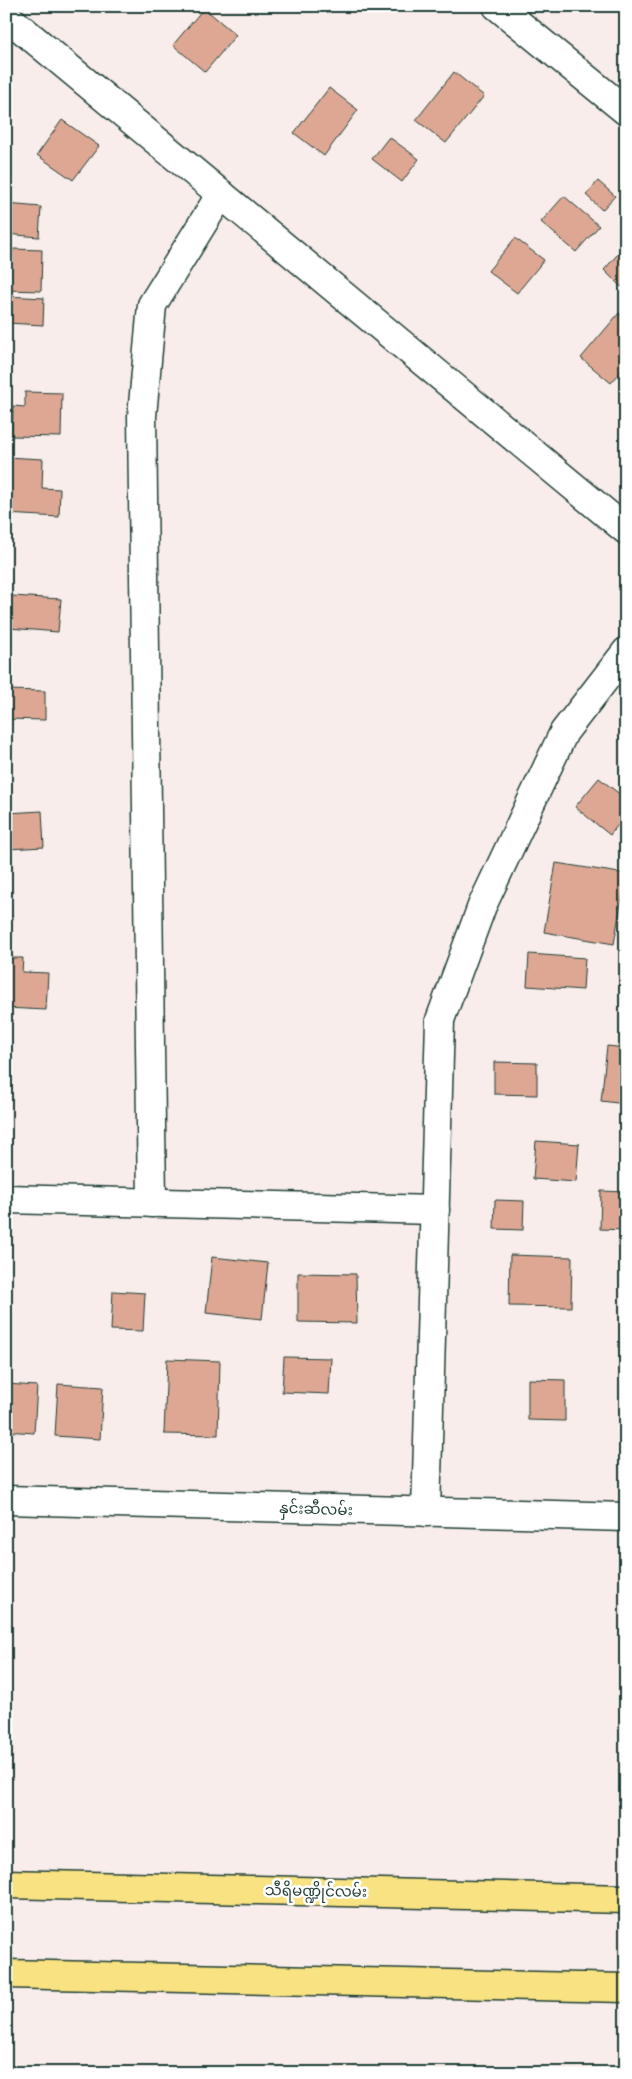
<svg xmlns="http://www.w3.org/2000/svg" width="632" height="2079" font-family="'Gochi Hand','Noto Sans Myanmar',sans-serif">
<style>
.building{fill:#dda794;stroke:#1f3d34}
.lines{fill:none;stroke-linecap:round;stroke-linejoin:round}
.minor-casing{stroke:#1f3d34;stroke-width:31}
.major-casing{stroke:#1f3d34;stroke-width:31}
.minor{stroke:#fff;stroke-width:28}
.major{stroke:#f8e281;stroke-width:28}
.labels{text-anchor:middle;stroke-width:5;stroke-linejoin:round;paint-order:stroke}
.street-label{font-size:15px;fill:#1f3d34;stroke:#fff}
</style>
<rect width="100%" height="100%" fill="#f8edea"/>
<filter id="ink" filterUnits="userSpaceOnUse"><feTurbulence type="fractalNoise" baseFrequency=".02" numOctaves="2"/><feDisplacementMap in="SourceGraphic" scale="10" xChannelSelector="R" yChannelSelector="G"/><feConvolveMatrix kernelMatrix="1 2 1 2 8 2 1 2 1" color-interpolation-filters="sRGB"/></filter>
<g filter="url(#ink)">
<!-- building -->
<g class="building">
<polygon points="204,8 236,35 205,72 173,45"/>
<polygon points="454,72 484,96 446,143 416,120"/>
<polygon points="329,88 358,110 324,156 294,133"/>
<polygon points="62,120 99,146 73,180 37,155"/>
<polygon points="389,137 419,159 402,182 372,159"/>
<polygon points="598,181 615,196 602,210 586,195"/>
<polygon points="564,196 599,226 576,252 541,222"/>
<polygon points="6,204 41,207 39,237 6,234"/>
<polygon points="515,238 544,260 517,293 488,271"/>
<polygon points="624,247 626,249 626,282 621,287 604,270"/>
<polygon points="13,249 42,250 41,291 6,290 6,261 12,261"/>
<polygon points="6,296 44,298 43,325 6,323"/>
<polygon points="619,313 626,319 626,366 611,383 581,358"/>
<polygon points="25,392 62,393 61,437 12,436 13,406 25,407"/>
<polygon points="6,457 43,459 42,488 60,489 59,517 6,514"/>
<polygon points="12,596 61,599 58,632 9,628"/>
<polygon points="6,690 45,691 45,720 6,719"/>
<polygon points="599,778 626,799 626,815 610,835 575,807"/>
<polygon points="42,811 44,847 8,849 7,813"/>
<polygon points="556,863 626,874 614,944 544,932"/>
<polygon points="529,954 585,958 583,990 527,986"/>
<polygon points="6,958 23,958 22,972 48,973 46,1010 6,1008"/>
<polygon points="607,1046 626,1048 626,1104 601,1101"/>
<polygon points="494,1062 537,1063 537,1095 494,1094"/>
<polygon points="536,1141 579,1144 576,1182 533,1179"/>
<polygon points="601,1191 626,1192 626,1230 600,1229"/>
<polygon points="495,1200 524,1201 523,1230 494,1229"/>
<polygon points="510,1255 572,1257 571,1307 509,1306"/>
<polygon points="212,1257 268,1263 262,1319 206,1313"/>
<polygon points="298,1273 356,1274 357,1323 298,1322"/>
<polygon points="113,1291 145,1293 143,1331 111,1330"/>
<polygon points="284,1357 331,1358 329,1394 282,1392"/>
<polygon points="167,1359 220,1361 218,1435 164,1434"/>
<polygon points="528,1379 565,1380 565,1421 528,1420"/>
<polygon points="6,1384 37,1386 34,1433 6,1431"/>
<polygon points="58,1384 103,1387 100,1439 55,1436"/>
</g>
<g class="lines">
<defs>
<g id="minor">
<polyline points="497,6 626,111"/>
<polyline points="6,16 626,530"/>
<polyline points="6,1199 435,1210"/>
<polyline points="152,1203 142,416 152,305 221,194"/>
<polyline points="6,1500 626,1517"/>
<polyline points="426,1512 440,1020 482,906 564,732 626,652"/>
</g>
<g id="major">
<polyline points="6,1884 626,1899"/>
<polyline points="6,1974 626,1988"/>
</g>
</defs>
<!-- minor casing -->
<use href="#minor" class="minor-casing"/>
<!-- major casing -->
<use href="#major" class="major-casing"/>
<!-- minor -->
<use href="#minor" class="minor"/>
<!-- major -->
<use href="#major" class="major"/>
</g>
</g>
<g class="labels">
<!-- street labels -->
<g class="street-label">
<text transform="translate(316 1509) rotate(2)" y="5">နှင်းဆီလမ်း</text>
<text transform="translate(316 1891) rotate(1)" y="5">သီရိမဏ္ဍိုင်လမ်း</text>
</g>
</g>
<!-- margin -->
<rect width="632" height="2079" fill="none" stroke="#fff" stroke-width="25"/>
<rect x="12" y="12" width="607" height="2054" fill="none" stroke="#1f3d34" stroke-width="2" filter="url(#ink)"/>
</svg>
